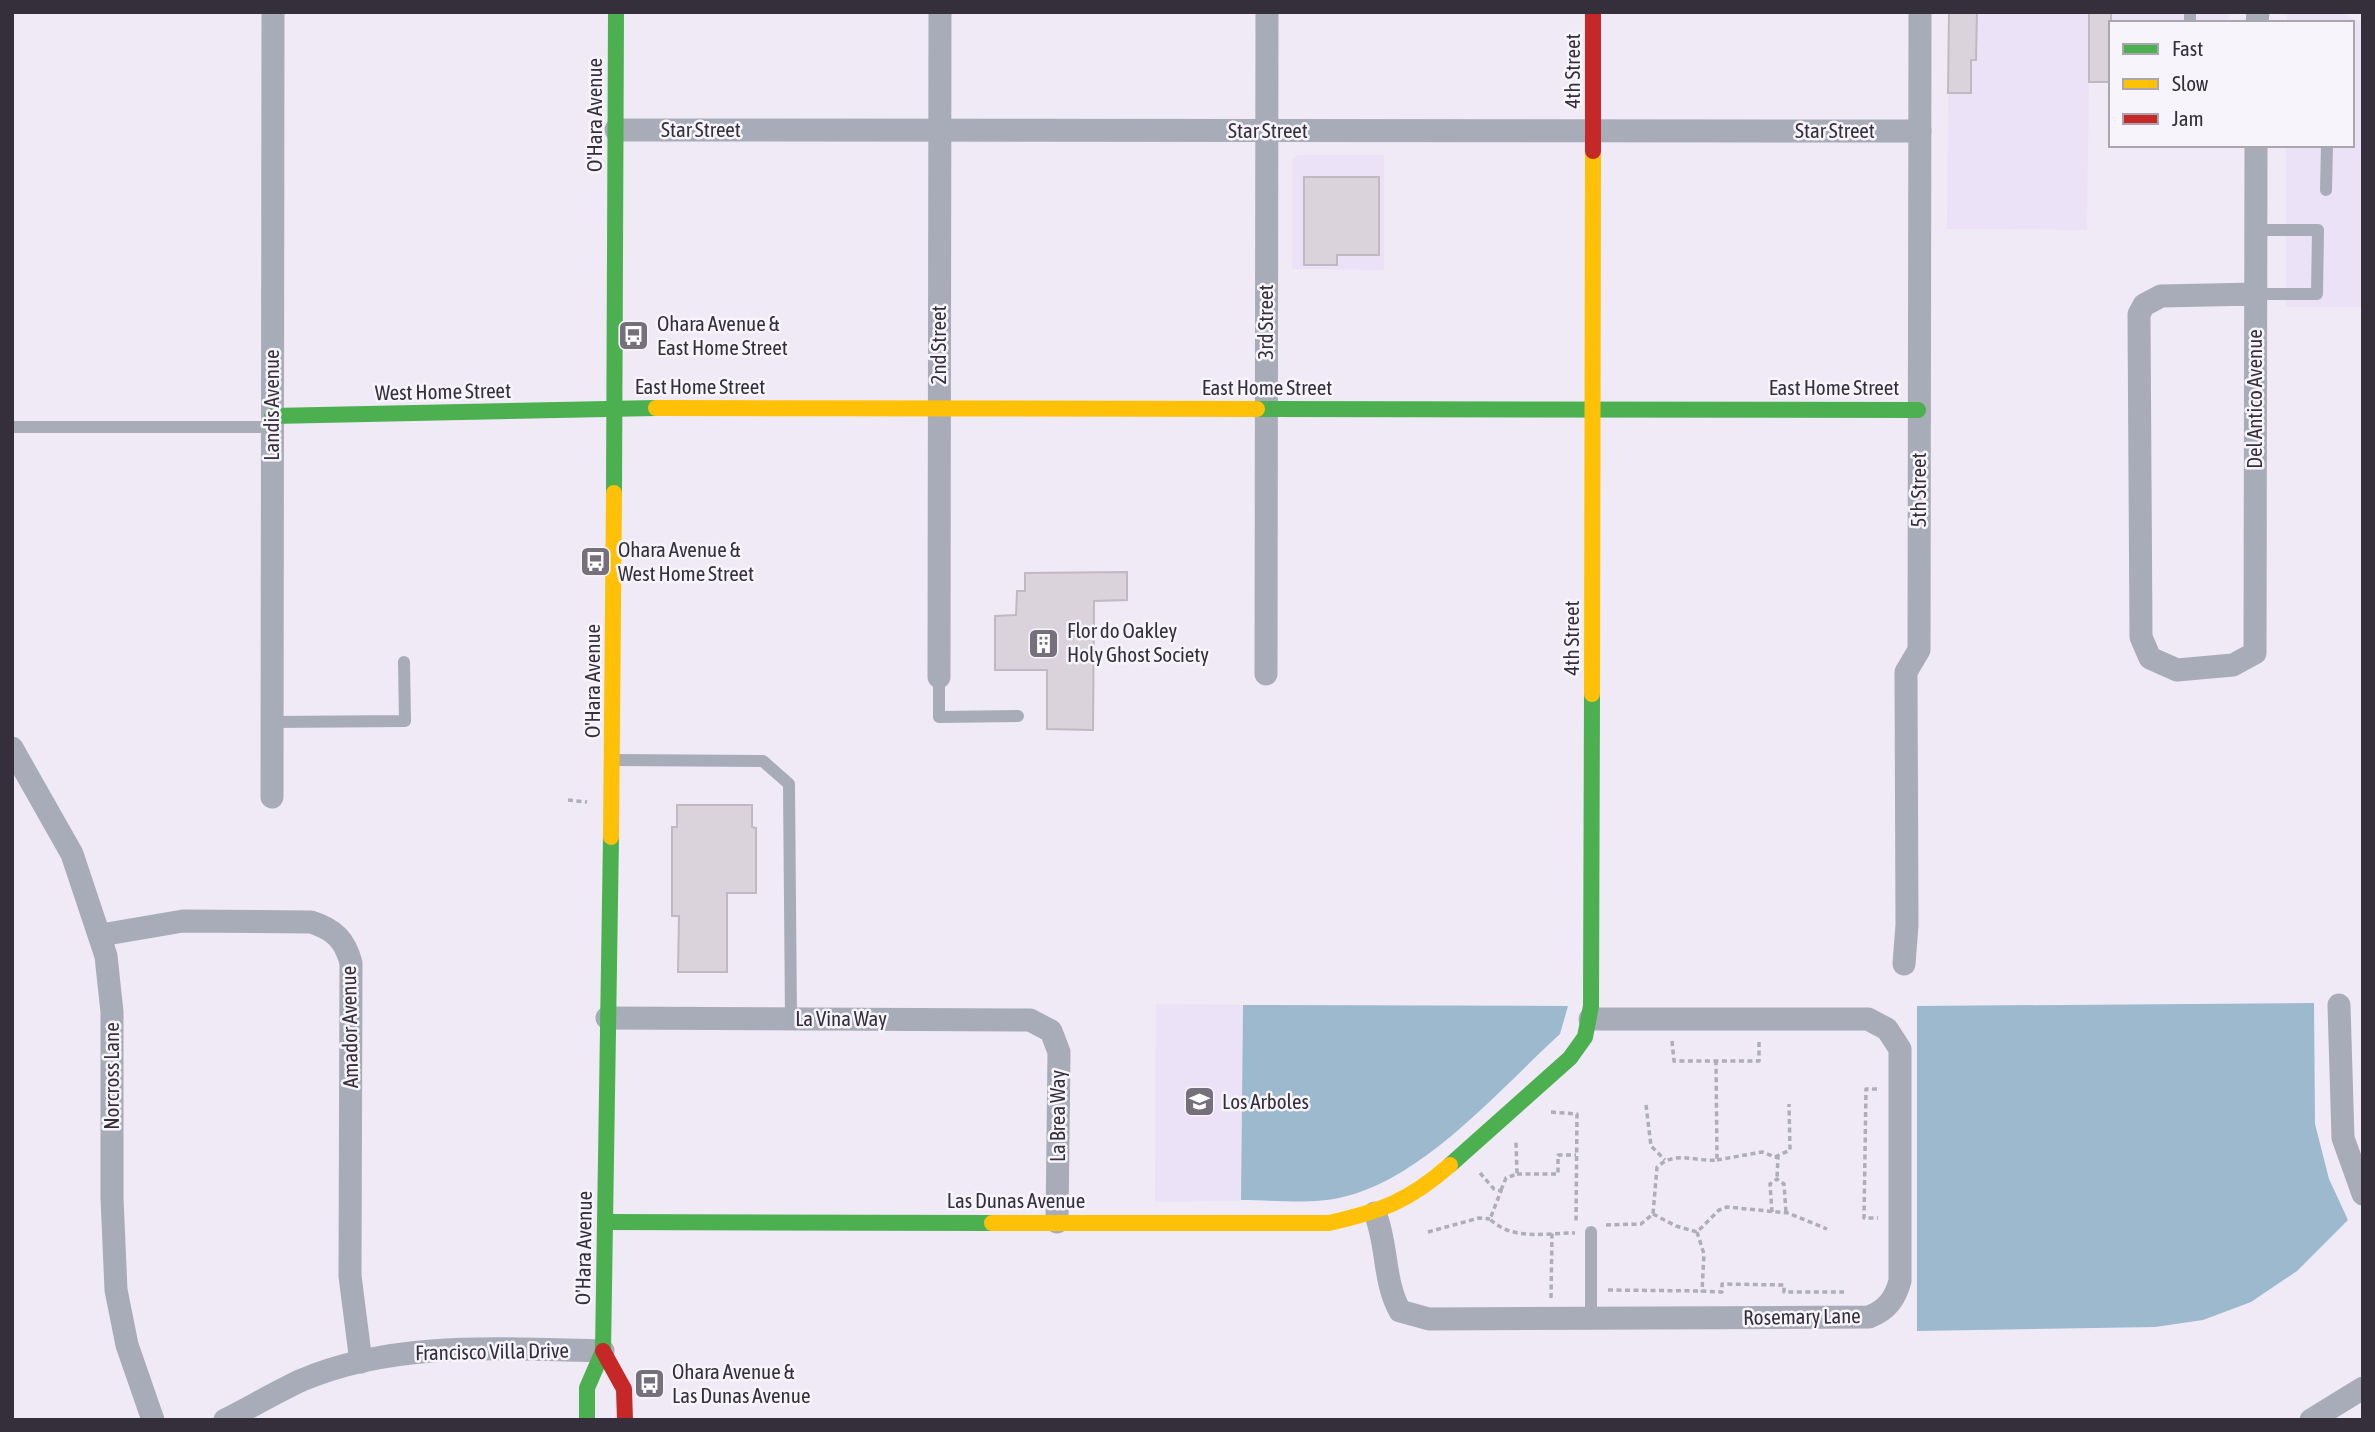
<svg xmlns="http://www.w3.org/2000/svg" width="2375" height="1432" font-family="'Asap Condensed',sans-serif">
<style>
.built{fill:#ebe2f8}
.water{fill:#9cb9ce}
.building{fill:#dad3dc;stroke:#c0b9c2;stroke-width:2}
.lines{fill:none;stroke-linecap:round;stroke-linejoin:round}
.path{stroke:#adaeb8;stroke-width:3.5;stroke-dasharray:5 3.5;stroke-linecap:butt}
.lane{stroke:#a8acb8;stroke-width:12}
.street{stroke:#a8acb8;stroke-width:23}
.fast{stroke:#4caf50;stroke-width:16}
.slow{stroke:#ffc107;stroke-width:16}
.jam{stroke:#c62828;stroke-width:16}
.labels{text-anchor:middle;stroke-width:5;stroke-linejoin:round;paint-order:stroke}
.street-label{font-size:21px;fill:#342f3a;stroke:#f7f5fb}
.poi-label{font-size:21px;fill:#342f3a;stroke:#f7f5fb;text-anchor:start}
</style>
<rect width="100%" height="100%" fill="#efeaf6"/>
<!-- built -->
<g class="built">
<polygon points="1949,12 2229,12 2229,23 2111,23 2089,82 2087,230 1947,229"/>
<polygon points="2287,12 2338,12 2363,23 2363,307 2286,307 2286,145 2352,145 2352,23 2287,23"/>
<polygon points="1298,155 1384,155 1384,270 1292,269 1292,159"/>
<polygon points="1156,1004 1243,1005 1241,1201 1155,1202"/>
</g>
<!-- water -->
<g class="water">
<polygon points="2314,1003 2315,1124 2329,1179 2348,1220 2297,1271 2251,1302 2203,1320 2155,1327 1917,1331 1917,1006"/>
<path d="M1243,1005L1568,1006L1560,1034C1500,1089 1423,1179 1343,1197C1311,1205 1274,1200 1241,1200Z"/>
</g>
<!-- building -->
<g class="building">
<polygon points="1949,12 1977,12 1976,60 1971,60 1971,93 1948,93"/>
<rect x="2089" y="12" width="22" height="70"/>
<polygon points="1304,177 1379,177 1379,255 1337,255 1337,265 1304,265"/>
<polygon points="1127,572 1127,600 1094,601 1093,730 1047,729 1047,670 995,670 995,616 1016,615 1017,591 1025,591 1025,573"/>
<polygon points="677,805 752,805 752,827 756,828 756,893 727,893 727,972 678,972 679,916 672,916 672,827 677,827"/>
</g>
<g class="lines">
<!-- path -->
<g class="path">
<polyline points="568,800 587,802"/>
<polyline points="1672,1041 1674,1061 1759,1061 1759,1041"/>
<polyline points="1877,1089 1866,1089 1864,1218 1878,1218"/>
<polyline points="1646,1105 1651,1146 1665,1160"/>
<polyline points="1551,1112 1577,1114 1576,1223"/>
<polyline points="1775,1157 1790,1150 1789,1104"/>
<polyline points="1717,1160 1762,1152 1778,1158 1777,1179"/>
<path d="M1480,1173L1494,1189L1501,1191L1490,1219C1512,1241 1545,1233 1575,1233"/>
<polyline points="1517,1174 1558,1174 1558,1155 1576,1155"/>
<polyline points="1501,1190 1506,1178 1517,1174 1516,1142"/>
<polyline points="1772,1212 1770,1184 1777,1179 1784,1184 1786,1213"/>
<polyline points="1653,1214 1676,1226 1697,1232 1719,1210 1727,1207 1788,1213 1827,1229"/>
<path d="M1606,1225L1641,1224L1653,1214L1657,1167C1676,1150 1694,1162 1717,1160L1716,1061"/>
<polyline points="1428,1232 1479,1218 1490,1219"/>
<polyline points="1697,1232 1704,1254 1702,1291 1722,1292 1722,1284 1784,1285 1784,1292 1844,1292"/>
<polyline points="1608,1290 1702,1291"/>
<polyline points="1551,1298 1552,1233"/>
</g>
<!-- lane -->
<g class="lane">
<polyline points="2190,12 2190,23"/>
<polyline points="2326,190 2327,145"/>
<polyline points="2256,294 2317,294 2318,230 2256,230"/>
<polyline points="12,427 272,427"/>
<polyline points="939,677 939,717 1018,716"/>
<polyline points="272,722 405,721 404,662"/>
<polyline points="613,760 763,761 789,784 791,1019"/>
<polyline points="1591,1232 1591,1318"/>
</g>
<!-- street -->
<g class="street">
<polyline points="2257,23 2258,12"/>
<polyline points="616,130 1920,131"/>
<polyline points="2256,294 2161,296 2144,305 2139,314 2141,637 2150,658 2177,670 2233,665 2255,653 2256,145"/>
<polyline points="1266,674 1267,12"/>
<polyline points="939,677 940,12"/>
<polyline points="12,748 72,854 106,956 112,1012 112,1198 116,1290 127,1345 153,1420"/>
<polyline points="272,797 273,12"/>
<path d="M101,935L183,921L311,922C334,929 345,940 351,963L350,1276L361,1362"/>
<polyline points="1904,964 1907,925 1906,672 1919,650 1920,12"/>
<polyline points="2339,1005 2343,1138 2363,1194"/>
<polyline points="607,1018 1030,1020 1051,1031 1059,1052 1057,1222"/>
<path d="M1375,1213C1388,1245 1383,1281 1400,1311L1429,1319L1869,1317C1887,1310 1895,1299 1900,1281V1049L1887,1029L1868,1019H1590"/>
<path d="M225,1420C251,1407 276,1392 302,1380C396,1340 503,1349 603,1351"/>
<polyline points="2311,1420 2363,1388"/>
</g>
<!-- fast -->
<g class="fast">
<polyline points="1257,409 1918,410"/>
<polyline points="272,416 656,408"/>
<polyline points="614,493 616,12"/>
<polyline points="1450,1165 1570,1058 1585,1037 1591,1006 1592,694"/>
<polyline points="607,1222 992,1223"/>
<polyline points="587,1420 587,1388 603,1351 611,837"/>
</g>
<!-- slow -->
<g class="slow">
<polyline points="656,408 1257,409"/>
<polyline points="1592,694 1593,151"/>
<polyline points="611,837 614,493"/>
<path d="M992,1223H1329C1382,1211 1409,1201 1450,1165"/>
</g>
<!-- jam -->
<g class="jam">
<polyline points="1593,151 1593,12"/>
<polyline points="603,1351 624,1389 625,1420"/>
</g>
</g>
<!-- icons -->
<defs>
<symbol id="bus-square" viewBox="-11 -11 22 22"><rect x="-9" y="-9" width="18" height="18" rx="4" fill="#75707c" stroke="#f7f5fb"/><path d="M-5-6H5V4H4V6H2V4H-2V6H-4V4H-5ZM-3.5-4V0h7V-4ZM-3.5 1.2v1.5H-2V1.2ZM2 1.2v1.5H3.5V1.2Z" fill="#fff"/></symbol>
<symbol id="building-square" viewBox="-11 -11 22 22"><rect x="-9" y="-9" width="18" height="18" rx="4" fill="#75707c" stroke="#f7f5fb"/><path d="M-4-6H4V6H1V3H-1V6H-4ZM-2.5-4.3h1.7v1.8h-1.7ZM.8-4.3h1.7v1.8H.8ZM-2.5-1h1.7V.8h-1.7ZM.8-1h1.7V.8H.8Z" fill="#fff"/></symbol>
<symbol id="school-square" viewBox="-11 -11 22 22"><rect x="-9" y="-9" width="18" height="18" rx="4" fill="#75707c" stroke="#f7f5fb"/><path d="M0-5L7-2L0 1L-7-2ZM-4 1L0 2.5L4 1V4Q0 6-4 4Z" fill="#fff"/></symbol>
</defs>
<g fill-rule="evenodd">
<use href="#bus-square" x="616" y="318" width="35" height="35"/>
<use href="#bus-square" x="578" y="544" width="35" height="35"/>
<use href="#building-square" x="1026" y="626" width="35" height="35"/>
<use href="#school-square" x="1182" y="1084" width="35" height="35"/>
<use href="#bus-square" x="632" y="1366" width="35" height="35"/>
</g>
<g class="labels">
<!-- street labels -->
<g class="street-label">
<text transform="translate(1573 71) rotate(-90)" y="7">4th Street</text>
<text transform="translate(595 115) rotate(-90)" y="7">O'Hara Avenue</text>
<text x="701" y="137">Star Street</text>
<text x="1268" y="138">Star Street</text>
<text x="1835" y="138">Star Street</text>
<text transform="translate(1266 322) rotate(-90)" y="7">3rd Street</text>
<text transform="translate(939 345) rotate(-90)" y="7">2nd Street</text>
<text x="700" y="394">East Home Street</text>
<text x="1267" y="395">East Home Street</text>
<text x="1834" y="395">East Home Street</text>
<text transform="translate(443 392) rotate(-1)" y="7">West Home Street</text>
<text transform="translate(2255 399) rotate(-90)" y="7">Del Antico Avenue</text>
<text transform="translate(272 405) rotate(-90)" y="7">Landis Avenue</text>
<text transform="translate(1919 490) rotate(-90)" y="7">5th Street</text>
<text transform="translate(1572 638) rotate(-90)" y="7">4th Street</text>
<text transform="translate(593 681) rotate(-90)" y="7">O'Hara Avenue</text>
<text x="841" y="1026">La Vina Way</text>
<text transform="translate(350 1027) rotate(-91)" y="7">Amador Avenue</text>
<text transform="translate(112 1076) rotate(-90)" y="7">Norcross Lane</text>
<text transform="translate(1058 1116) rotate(-90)" y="7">La Brea Way</text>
<text x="1016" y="1208">Las Dunas Avenue</text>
<text transform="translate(584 1248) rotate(-89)" y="7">O'Hara Avenue</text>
<text transform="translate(1802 1317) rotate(-1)" y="7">Rosemary Lane</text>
<text transform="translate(492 1352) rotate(-1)" y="7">Francisco Villa Drive</text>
</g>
<!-- poi labels -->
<g class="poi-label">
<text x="657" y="331">Ohara Avenue &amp;<tspan x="657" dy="24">East Home Street</tspan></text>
<text x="618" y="557">Ohara Avenue &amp;<tspan x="618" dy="24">West Home Street</tspan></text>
<text x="1067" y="638">Flor do Oakley<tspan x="1067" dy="24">Holy Ghost Society</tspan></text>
<text x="1222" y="1109">Los Arboles</text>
<text x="672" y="1379">Ohara Avenue &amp;<tspan x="672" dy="24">Las Dunas Avenue</tspan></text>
</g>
</g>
<!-- border -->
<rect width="2375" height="1432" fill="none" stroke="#342f3a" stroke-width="28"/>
<!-- legend -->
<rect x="2109" y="21" width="245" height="126" fill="#f7f5fb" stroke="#a9a6ae" stroke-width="2"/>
<rect x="2123" y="44" width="35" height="10" fill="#4caf50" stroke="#a9a6ae" stroke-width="2"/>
<text x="2172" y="56" font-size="21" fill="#342f3a">Fast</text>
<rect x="2123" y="79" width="35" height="10" fill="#ffc107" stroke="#a9a6ae" stroke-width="2"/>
<text x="2172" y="91" font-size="21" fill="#342f3a">Slow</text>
<rect x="2123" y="114" width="35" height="10" fill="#c62828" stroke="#a9a6ae" stroke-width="2"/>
<text x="2172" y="126" font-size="21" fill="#342f3a">Jam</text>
</svg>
